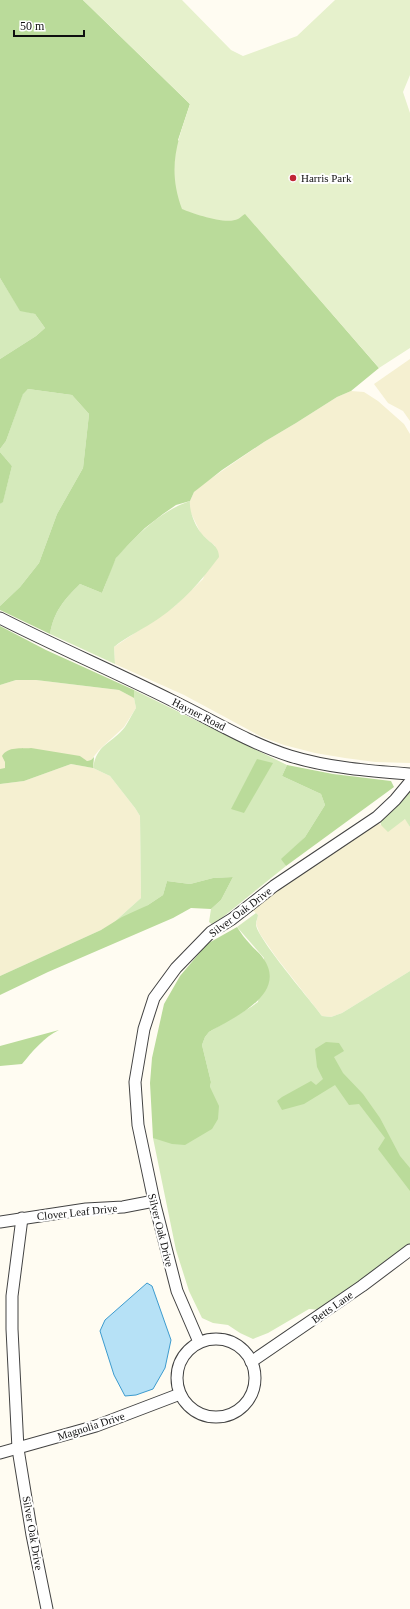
<svg xmlns="http://www.w3.org/2000/svg" width="410" height="1609" font-family="'Times New Roman',serif">
<style>
.farmland{fill:#f5f0d1}
.green{fill:#d5eabb}
.forest{fill:#badb9a}
.pitch{fill:#e6f1cc}
.water{fill:#b6e1f6;stroke:#3d9bce}
.lines{fill:none;stroke-linecap:round;stroke-linejoin:round}
.minor-casing{stroke:#424242;stroke-width:13}
.minor{stroke:#fff;stroke-width:11}
.poi-dot{fill:#c02635;stroke:#fff;stroke-width:1.5}
.labels{text-anchor:middle;stroke-width:4;stroke-linejoin:round;paint-order:stroke}
.poi-label{font-size:11px;fill:#0f0f0f;stroke:#fff;text-anchor:start}
.street-label{font-size:11px;fill:#0f0f0f;stroke:#fff}
</style>
<rect width="100%" height="100%" fill="#fffcf2"/>
<!-- farmland -->
<g class="farmland">
<polygon points="410,359 410,421 403,411 388,403 374,384"/>
<polygon points="351,391 364,392 378,401 404,424 410,434 410,763 375,762 345,758 315,753 284,745 262,737 184,695 115,664 114,647 175,606 203,579 215,546 201,534 189,509 190,501 194,492 203,484 264,442 296,423 337,397"/>
<polygon points="16,680 36,680 119,690 134,698 136,708 124,727 99,750 91,760 86,761 80,756 5,762 5,769 0,769 0,685"/>
<polygon points="71,764 93,768 110,776 135,808 140,816 141,898 112,924 101,930 0,976 0,784 24,781"/>
<polygon points="406,819 410,827 410,971 342,1013 331,1017 322,1016 276,957 260,934 256,924 258,915 250,908 376,821 381,825"/>
</g>
<!-- green -->
<g class="green">
<polygon points="0,278 20,310 35,314 45,328 36,336 0,359"/>
<polygon points="28,389 72,395 89,414 83,468 57,514 39,563 20,587 0,606 0,504 3,501 12,466 0,452 0,449 6,441 23,393"/>
<path d="M190,501C189,511 195,526 202,534C208,542 219,545 219,557C201,581 183,602 158,619C144,629 127,636 114,647L115,664L50,634C54,611 64,600 80,584L102,593C107,582 110,569 116,558C119,553 126,547 130,543C148,525 166,509 190,501Z"/>
<path d="M134,690L287,765L282,776L321,794L325,805L305,837L282,859L286,866L213,925L209,922L211,909L221,900L233,877L213,878L190,884L167,881L163,895L148,905L112,924L141,898L140,816L135,808L110,776L93,768C97,743 112,744 125,727C129,721 132,714 136,708L134,698Z"/>
<polygon points="410,788 410,827 405,819 388,832 381,825 380,819"/>
<path d="M256,913L258,915C258,917 256,921 256,924C255,936 312,1002 322,1016L331,1017L342,1013L410,971V1244L322,1310L309,1309L268,1333L253,1339L240,1333L228,1325L213,1323L202,1318L189,1291L176,1250L153,1138H157L210,1087L211,1082L202,1045L205,1037L209,1032L251,1007L258,1002L264,958L237,927Z"/>
</g>
<!-- forest -->
<g class="forest">
<path d="M0,0H83L190,104L178,140L245,213L379,368L351,391L337,397L296,423L264,442L222,470L194,492L190,501L176,505L163,514L145,528L127,546L116,558L102,593L80,584C64,600 54,611 50,634L0,610V606L20,587L39,563L57,514L83,468L89,414L72,395L28,389L23,394L6,441L0,449V359L36,336L45,328L35,314L20,311L0,278Z"/>
<polygon points="0,452 12,466 3,502 0,504"/>
<polygon points="0,626 46,650 134,690 134,698 119,690 36,680 16,680 0,685"/>
<path d="M31,748L80,756L87,761L91,760L94,757L93,768L71,764L24,781L0,784V769L5,768V762L2,756C8,746 21,749 31,748Z"/>
<polygon points="257,759 273,763 244,813 231,809"/>
<polygon points="287,765 333,774 391,781 394,787 286,866 281,859 305,837 325,805 321,794 282,776"/>
<polygon points="233,877 221,900 211,909 191,908 173,918 48,972 0,995 0,976 101,930 122,917 148,905 163,895 167,881 190,884 213,878"/>
<path d="M237,927C241,933 245,939 250,944C254,949 260,953 263,958C289,994 233,1018 209,1032L205,1037L202,1045L211,1082L210,1087L219,1106L218,1119L212,1129L185,1145L172,1144L153,1138L150,1083L152,1058L164,1004L180,976L207,944Z"/>
<path d="M59,1030C44,1037 32,1052 22,1064L0,1066V1046Z"/>
<polygon points="326,1042 339,1043 344,1051 334,1057 343,1073 363,1094 380,1118 400,1156 410,1168 410,1191 378,1149 385,1138 359,1104 349,1105 335,1085 304,1104 282,1110 277,1101 282,1097 311,1081 316,1085 323,1079 317,1067 315,1049"/>
</g>
<!-- pitch -->
<path class="pitch" d="M83,0H182L231,50L243,56L297,36L335,0H410V75L403,92L410,113V348L379,368L245,214C243,215 240,218 238,219C226,225 194,214 182,209C167,168 177,143 190,104Z"/>
<!-- water -->
<polygon class="water" points="147,1283 152,1286 171,1340 165,1368 153,1389 136,1395 125,1396 114,1375 100,1331 105,1320"/>
<g class="lines">
<defs>
<g id="minor">
<path d="M0,618C57,647 115,672 173,701C212,720 249,743 290,756C329,768 370,771 410,774"/>
<polyline points="22,1218 12,1296 12,1329 18,1449 32,1535 47,1609"/>
<polyline points="0,1222 86,1209 123,1207 154,1201"/>
<circle cx="216" cy="1378" r="39"/>
<polyline points="199,1342 177,1291 154,1201 138,1125 135,1082 144,1029 154,998 176,968 211,932 232,919 274,886 377,817 395,800 410,782"/>
<polyline points="251,1362 362,1286 410,1250"/>
<polyline points="0,1453 96,1426 180,1394"/>
</g>
</defs>
<!-- minor casing -->
<use href="#minor" class="minor-casing"/>
<!-- minor -->
<use href="#minor" class="minor"/>
</g>
<!-- markers -->
<circle class="poi-dot" cx="293" cy="178" r="4"/>
<g class="labels">
<!-- poi labels -->
<g class="poi-label">
<text x="301" y="182">Harris Park</text>
</g>
<!-- street labels -->
<g class="street-label">
<text transform="translate(199 714) rotate(27)" y="4">Hayner Road</text>
<text transform="translate(240 912) rotate(-37)" y="4">Silver Oak Drive</text>
<text transform="translate(77 1212) rotate(-6)" y="4">Clover Leaf Drive</text>
<text transform="translate(161 1230) rotate(76)" y="4">Silver Oak Drive</text>
<text transform="translate(332 1307) rotate(-35)" y="4">Betts Lane</text>
<text transform="translate(91 1426) rotate(-18)" y="4">Magnolia Drive</text>
<text transform="translate(33 1533) rotate(80)" y="4">Silver Oak Drive</text>
</g>
</g>
<!-- scale -->
<path d="M14 30v6h70v-6" fill="none" stroke="#0f0f0f" stroke-width="2"/>
<text x="20" y="30" font-size="12" fill="#0f0f0f" stroke="#ffffff" stroke-width="3" paint-order="stroke">50 m</text>
</svg>
